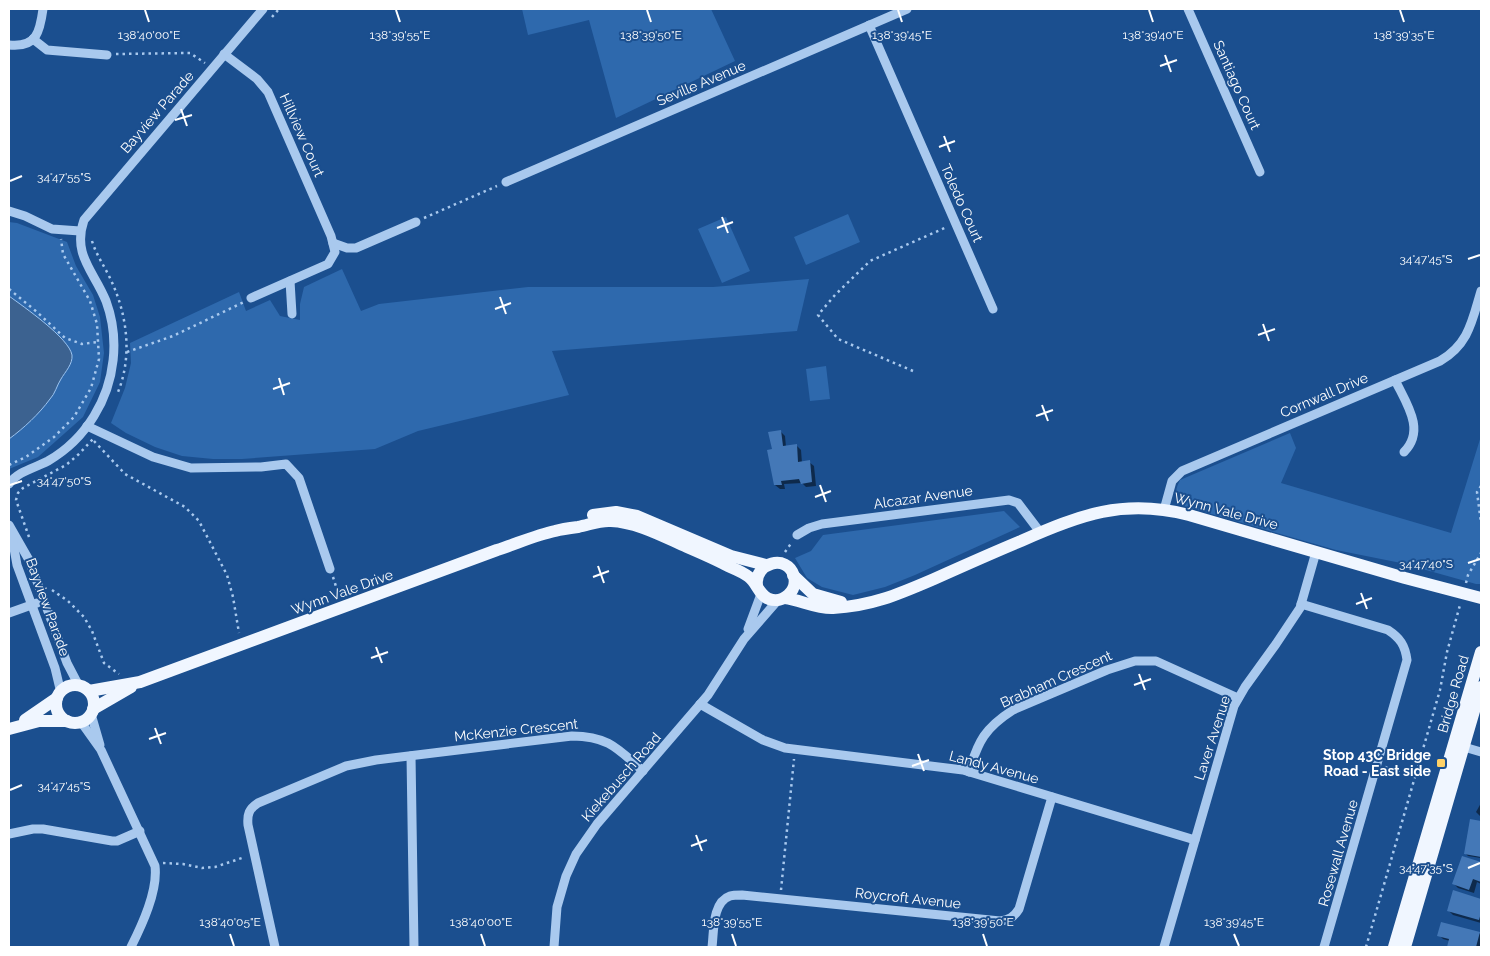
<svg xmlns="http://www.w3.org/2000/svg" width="1490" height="956" font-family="Raleway,sans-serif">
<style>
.green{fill:#2e69ad}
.water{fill:#3c6290;stroke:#9cc4f0}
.shadow{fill:#0007}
.building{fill:#4478b7}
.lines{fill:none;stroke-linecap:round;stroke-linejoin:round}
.path{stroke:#a9c9ee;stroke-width:2.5;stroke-dasharray:2.5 4;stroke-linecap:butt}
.minor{stroke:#a9c9ee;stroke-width:9}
.major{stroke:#f0f6ff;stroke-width:12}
.ticks{fill:none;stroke:#fff;stroke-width:2}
.poi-dot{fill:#ffd166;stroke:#1b4f8f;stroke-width:2}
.labels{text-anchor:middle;stroke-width:4;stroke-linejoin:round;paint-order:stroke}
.street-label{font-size:14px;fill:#fff;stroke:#1b4f8f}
.poi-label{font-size:14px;font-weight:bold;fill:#fff;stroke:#1b4f8f;text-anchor:end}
.ticks-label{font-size:12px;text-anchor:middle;fill:#fff;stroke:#1b4f8f;stroke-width:4;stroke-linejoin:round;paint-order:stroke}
</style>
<rect width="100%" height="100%" fill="#1b4f8f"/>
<!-- green -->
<g class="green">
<polygon points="522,9 711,9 735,61 616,118 589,20 528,35"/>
<polygon points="848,214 860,242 806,265 794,237"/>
<polygon points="726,217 750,271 722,283 698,229"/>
<polygon points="9,222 17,223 67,242 76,266 93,295 100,317 104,353 100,382 83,417 38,457 9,469"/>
<polygon points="342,269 361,311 379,304 528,287 713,287 809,279 797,331 552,351 569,395 418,431 375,449 242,459 213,459 182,456 155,447 126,433 111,423 125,388 131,363 130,343 239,292 246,311 270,300 280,316 300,320 300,304 304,287"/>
<polygon points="826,366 830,399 810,401 806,369"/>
<path d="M1290,433L1296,448L1281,483L1451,533L1481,436V584H1476L1401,563L1336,550L1184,506C1175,496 1174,492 1180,480Z"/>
<polygon points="1004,511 1020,527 915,575 885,587 853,595 822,587 807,578 795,558 811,551 823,535"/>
</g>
<!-- water -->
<path class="water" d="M9,296C24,307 69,338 72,355C73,364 65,372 61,379C57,385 55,394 50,399C39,414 24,428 9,439Z"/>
<!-- shadow -->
<g class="shadow">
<polygon points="781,432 785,436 786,447 797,446 801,450 802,463 809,462 814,466 816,486 806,487 802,483 784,484 785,489 780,489 775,485 773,450"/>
<polygon points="1481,803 1481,817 1476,812"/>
<polygon points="1471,821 1481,823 1481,858 1468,856 1465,853"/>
<polygon points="1463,857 1481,863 1481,884 1477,882 1474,893 1458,888 1454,884"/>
<polygon points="1454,892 1481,900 1481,923 1453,915 1449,911"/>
<polygon points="1479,933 1481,935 1481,947 1448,947 1450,941 1443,939 1439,935"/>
</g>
<!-- building -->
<g class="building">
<polygon points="781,430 783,446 797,444 798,462 810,460 812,482 801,484 799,479 781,481 782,485 774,485 767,450 772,449 768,432"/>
<polygon points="1470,819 1481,821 1481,857 1464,854"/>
<polygon points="1462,856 1481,862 1481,882 1473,879 1469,890 1452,884"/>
<polygon points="1453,890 1481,899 1481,913 1479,920 1447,911"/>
<polygon points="1441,922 1480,932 1476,947 1447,947 1449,939 1437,936"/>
</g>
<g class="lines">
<!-- path -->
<g class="path">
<polyline points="272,17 279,9"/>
<polyline points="116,54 190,53 205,63"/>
<polyline points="424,218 497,186"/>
<path d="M92,241C96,254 103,264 109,276C127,312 133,355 118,392"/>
<polyline points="9,289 37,312 65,338 82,344 98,342"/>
<polyline points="127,352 173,336 244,302"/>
<polyline points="913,371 838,339 818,315 835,295 870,261 947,227"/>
<polyline points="94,441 125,474 185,507 199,521 227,575 233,597 239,633"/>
<polyline points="9,465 26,457 54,437 74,417 91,388 99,359 97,324 90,301 63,254 61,239"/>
<polyline points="1481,486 1477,492 1481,523"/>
<polyline points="29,537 16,500 18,493 23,488 66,465 79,454 93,439"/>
<polyline points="785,552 792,542"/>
<polyline points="333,577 339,596"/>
<polyline points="1466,583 1468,575 1481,553"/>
<polyline points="52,590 68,601 84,617 92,631 104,663 119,674"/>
<polyline points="1385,767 1414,777"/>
<polyline points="163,863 183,864 202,868 215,867 242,858"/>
<polyline points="781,890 794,759"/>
<polyline points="1366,947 1440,690 1447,652 1460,605"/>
</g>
<!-- minor -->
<g class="minor">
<polyline points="1188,9 1260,172"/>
<polyline points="869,25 993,309"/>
<polyline points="33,39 47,50 107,55"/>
<path d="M9,45C37,48 40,31 43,9"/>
<polyline points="224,54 257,79 268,92 331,236 335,252 328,264 251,298"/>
<polyline points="506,182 907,9"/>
<polyline points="9,211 25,216 52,229 80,231"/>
<polyline points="333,243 347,248 356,248 416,222"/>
<polyline points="290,281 292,314"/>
<path d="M1395,380C1406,403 1426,430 1404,452"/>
<polyline points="87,426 153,457 191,468 261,467 286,464 299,478 330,569"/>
<path d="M9,484C18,471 35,468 48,461C67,450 83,434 94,416C115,382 120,339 106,301C94,271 72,255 84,220L263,9"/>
<path d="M1164,510L1172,481L1182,471L1440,361C1469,344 1472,321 1481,291"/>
<polyline points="9,525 29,560 67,663 79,686"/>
<polyline points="797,535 809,528 822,524 1009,500 1018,503 1040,532"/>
<polyline points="12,537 17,565 55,668 61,693"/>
<path d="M1301,604L1388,630C1400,638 1405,645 1407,660L1324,947"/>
<polyline points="9,613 37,603"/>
<polyline points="748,629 761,594"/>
<polyline points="700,704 763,740 785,748 963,770 1195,840"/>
<polyline points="91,714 100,745"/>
<path d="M81,722L101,750L155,866C158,891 142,925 131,947"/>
<polyline points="1464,747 1481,752"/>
<polyline points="411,756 414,947"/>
<path d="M969,772C978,741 985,728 1013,710L1107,670L1135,661H1156L1238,698"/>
<polyline points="9,834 33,829 43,829 112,841 117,841 140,831"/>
<path d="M275,947L248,825C247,814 249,809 258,803L346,766L376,760L572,736C608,736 618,749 643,771"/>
<polyline points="554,947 557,907 566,876 576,854 597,824 708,695 744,639 778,600"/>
<path d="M712,947C714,932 712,902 730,896C733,895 738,895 742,895L1000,921C1009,920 1014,917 1019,909L1052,797"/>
<polyline points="1164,947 1234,706 1245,687 1276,644 1300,608 1316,552"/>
</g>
<!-- major -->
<g class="major">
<polyline points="593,515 616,512 637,516 731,556 766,565"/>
<polyline points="793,575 813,594 841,602"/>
<path d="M785,598C800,600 818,609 833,608C872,606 899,594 934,579C963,566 992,553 1021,541C1079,515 1124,498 1189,515L1405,578L1481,598"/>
<circle cx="75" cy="704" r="19"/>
<path d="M89,691L140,682L497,550C516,544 536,535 555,531C562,529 570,528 578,527C589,525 600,520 611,521C637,522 664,537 687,547C701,553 715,559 728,566C735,569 743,572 749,577C757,583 759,595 769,599C783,604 798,591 794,576C787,553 754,563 757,585"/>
<polyline points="93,709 131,687"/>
<polyline points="25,720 57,698"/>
<polyline points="9,729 39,721 67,721"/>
<polyline points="1394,947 1481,652"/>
<polyline points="1405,947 1481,687"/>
</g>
</g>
<!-- ticks -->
<path class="ticks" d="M145,10L149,22M396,10L400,22M647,10L651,22M898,10L902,22M1149,10L1153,22M1400,10L1404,22M1165,55L1171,72M1160,66L1177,60M181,109L187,126M175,120L192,115M944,136L950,152M939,147L955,141M10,181L22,176M722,217L728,233M717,228L733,222M1468,259L1480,255M500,297L506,314M495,309L511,303M1263,324L1269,341M1258,335L1275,329M279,378L284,395M273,389L290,383M1042,405L1048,421M1036,416L1053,410M10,485L22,481M820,485L826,502M815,497L831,491M1468,563L1480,559M598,566L604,583M593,577L609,571M1361,593L1367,609M1356,604L1372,598M376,647L382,663M371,658L388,652M1139,674L1145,690M1134,685L1151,679M155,728L161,744M149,739L166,733M918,754L924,771M912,766L929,760M10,790L22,785M696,835L702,851M691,846L707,840M1468,868L1480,863M230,934L234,946M481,934L485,946M732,934L736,946M983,934L987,946M1234,934L1239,946"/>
<!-- markers -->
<rect class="poi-dot" x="1436" y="758" width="10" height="10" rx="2.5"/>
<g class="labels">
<!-- street labels -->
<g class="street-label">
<text transform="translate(701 83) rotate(-23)" y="5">Seville Avenue</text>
<text transform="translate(1237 85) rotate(66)" y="5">Santiago Court</text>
<text transform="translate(157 112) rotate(-49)" y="5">Bayview Parade</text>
<text transform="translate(302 135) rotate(66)" y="5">Hillview Court</text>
<text transform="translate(962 203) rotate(66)" y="5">Toledo Court</text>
<text transform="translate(1324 395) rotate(-23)" y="5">Cornwall Drive</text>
<text transform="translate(923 497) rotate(-8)" y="5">Alcazar Avenue</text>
<text transform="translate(1226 511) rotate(15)" y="5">Wynn Vale Drive</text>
<text transform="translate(342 592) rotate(-20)" y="5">Wynn Vale Drive</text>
<text transform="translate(48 607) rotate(70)" y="5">Bayview Parade</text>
<text transform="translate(1056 679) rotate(-24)" y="5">Brabham Crescent</text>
<text transform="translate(1453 694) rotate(-74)" y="5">Bridge Road</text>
<text transform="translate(516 730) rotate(-6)" y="5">McKenzie Crescent</text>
<text transform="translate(1212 738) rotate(-72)" y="5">Laver Avenue</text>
<text transform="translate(994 767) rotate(15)" y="5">Landy Avenue</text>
<text transform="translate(621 777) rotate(-49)" y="5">Kiekebusch Road</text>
<text transform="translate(1338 853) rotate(-74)" y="5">Rosewall Avenue</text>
<text transform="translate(908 898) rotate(6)" y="5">Roycroft Avenue</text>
</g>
<!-- poi labels -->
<g class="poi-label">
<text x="1431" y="760">Stop 43C Bridge<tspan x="1431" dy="16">Road - East side</tspan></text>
</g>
</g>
<g class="ticks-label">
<text x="149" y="39">138°40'00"E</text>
<text x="400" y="39">138°39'55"E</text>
<text x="902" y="39">138°39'45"E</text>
<text x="651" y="39">138°39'50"E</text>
<text x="1153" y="39">138°39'40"E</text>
<text x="1404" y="39">138°39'35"E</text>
<text x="64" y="181">34°47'55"S</text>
<text x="1426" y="263">34°47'45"S</text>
<text x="64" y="485">34°47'50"S</text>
<text x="1426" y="568">34°47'40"S</text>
<text x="64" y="790">34°47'45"S</text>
<text x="1426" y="872">34°47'35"S</text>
<text x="230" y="926">138°40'05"E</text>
<text x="481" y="926">138°40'00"E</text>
<text x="732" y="926">138°39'55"E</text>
<text x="983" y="926">138°39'50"E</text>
<text x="1234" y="926">138°39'45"E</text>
</g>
<!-- border -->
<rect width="1490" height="956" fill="none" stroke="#ffffff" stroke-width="20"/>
</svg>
